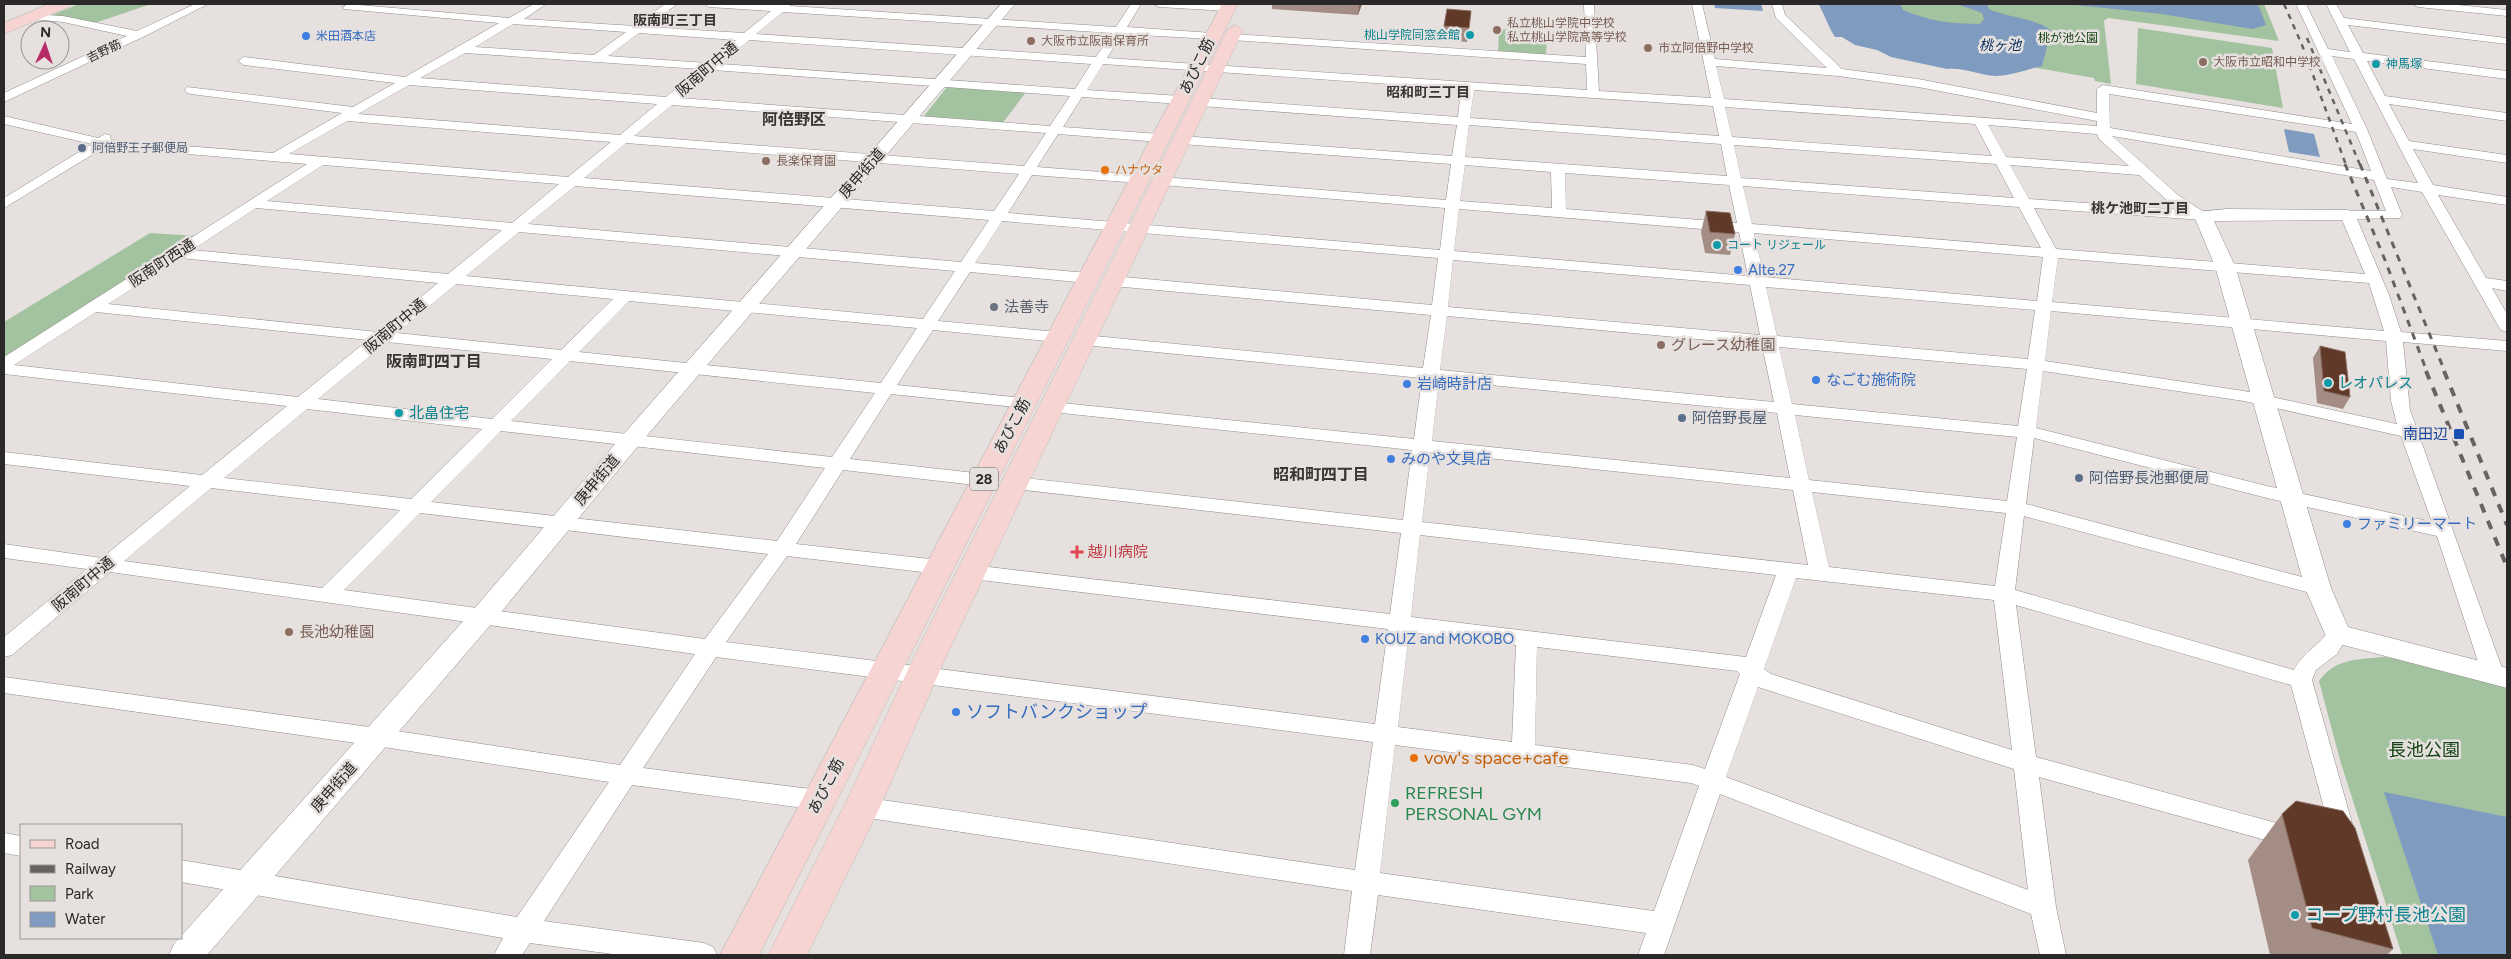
<svg xmlns="http://www.w3.org/2000/svg" width="2511" height="959" font-family="Figtree,'Noto Sans JP',sans-serif">
<style>
.green{fill:#a3c2a0}
.water{fill:#7f9bbf}
.lines{fill:none;stroke-linecap:round;stroke-linejoin:round}
.minor-casing{stroke:#918c8a;stroke-width:1}
.tertiary-casing{stroke:#918c8a;stroke-width:1}
.primary-casing{stroke:#bfbebe;stroke-width:1}
.minor{fill:#fff;fill-rule:evenodd}
.tertiary{fill:#fff;fill-rule:evenodd}
.primary{fill:#f6d4d2;fill-rule:evenodd}
.rail-far2{stroke:#666362;stroke-width:2.5;stroke-dasharray:5.5 5.5;stroke-linecap:butt}
.rail-far1{stroke:#666362;stroke-width:3;stroke-dasharray:7 7;stroke-linecap:butt}
.rail{stroke:#666362;stroke-width:4;stroke-dasharray:9 9;stroke-linecap:butt}
.wall{fill:#a38d84}
.shaded-wall{fill:#886b5f}
.building{fill:#603928;stroke:#886b5f}
.education-dot{fill:#8d6e63;stroke:#e6e1df;stroke-width:2}
.culture-dot{fill:#0f9aa8;stroke:#e6e1df;stroke-width:2}
.shop-dot{fill:#3f7fe0;stroke:#e6e1df;stroke-width:2}
.service-dot{fill:#5c6f8a;stroke:#e6e1df;stroke-width:2}
.food-dot{fill:#e8710a;stroke:#e6e1df;stroke-width:2}
.worship-dot{fill:#6b7280;stroke:#e6e1df;stroke-width:2}
.transit-dot{fill:#1a4fb4;stroke:#e6e1df;stroke-width:2}
.health-dot{fill:#e0444e;stroke:#e6e1df;stroke-width:2}
.leisure-dot{fill:#2e9e5b;stroke:#e6e1df;stroke-width:2}
.labels{text-anchor:middle;stroke-width:5;stroke-linejoin:round;paint-order:stroke}
.far-education-label{font-size:12px;fill:#785e54;stroke:#e6e1df;text-anchor:start}
.far-culture-label{font-size:12px;fill:#0d838f;stroke:#e6e1df;text-anchor:start}
.far-shop-label{font-size:12px;fill:#366cbe;stroke:#e6e1df;text-anchor:start}
.far-park-label{font-size:12px;fill:#164414;stroke:#e6e1df}
.far-street-label{font-size:12px;fill:#2a2828;stroke:#e6e1df}
.far-service-label{font-size:12px;fill:#4e5e75;stroke:#e6e1df;text-anchor:start}
.far-food-label{font-size:12px;fill:#c56008;stroke:#e6e1df;text-anchor:start}
.far-neighbourhood-label{font-size:14px;font-weight:bold;fill:#393534;stroke:#e6e1df}
.far-water-label{font-size:14px;font-style:italic;fill:#0a3260;stroke:#e6e1df}
.shield{fill:#e6e1df;stroke:#62605f;stroke-width:1}
.shield-label{font-size:14px;font-weight:bold;fill:#2a2828}
.street-label{font-size:15px;fill:#2a2828;stroke:#e6e1df}
.shop-label{font-size:15px;fill:#366cbe;stroke:#e6e1df;text-anchor:start}
.worship-label{font-size:15px;fill:#5b616d;stroke:#e6e1df;text-anchor:start}
.education-label{font-size:15px;fill:#785e54;stroke:#e6e1df;text-anchor:start}
.culture-label{font-size:15px;fill:#0d838f;stroke:#e6e1df;text-anchor:start}
.service-label{font-size:15px;fill:#4e5e75;stroke:#e6e1df;text-anchor:start}
.transit-label{font-size:15px;fill:#164399;stroke:#e6e1df;text-anchor:end}
.health-label{font-size:15px;fill:#be3a42;stroke:#e6e1df;text-anchor:start}
.far-district-label{font-size:16px;font-weight:bold;fill:#393534;stroke:#e6e1df}
.neighbourhood-label{font-size:16px;font-weight:bold;fill:#393534;stroke:#e6e1df}
.near-shop-label{font-size:18px;fill:#366cbe;stroke:#e6e1df;text-anchor:start}
.near-park-label{font-size:18px;fill:#164414;stroke:#e6e1df}
.near-food-label{font-size:18px;fill:#c56008;stroke:#e6e1df;text-anchor:start}
.near-leisure-label{font-size:18px;fill:#27864d;stroke:#e6e1df;text-anchor:start}
.near-culture-label{font-size:18px;fill:#0d838f;stroke:#e6e1df;text-anchor:start}
</style>
<rect width="100%" height="100%" fill="#e6e1df"/>
<!-- green -->
<g class="green">
<polygon points="79,4 151,4 95,23 49,16"/>
<polygon points="1883,4 2264,4 2279,41 2108,18 2104,21 2111,84 2095,81 2094,78 2037,68 1997,56"/>
<polygon points="2138,28 2272,48 2283,108 2136,84"/>
<polygon points="1499,29 1547,33 1546,55 1498,52"/>
<polygon points="947,87 951,87 1026,92 1002,124 926,118 924,116"/>
<polygon points="150,233 198,236 4,360 4,322"/>
<path d="M2383,657L2419,661L2507,687V955H2402L2340,760L2319,681C2336,658 2356,660 2383,657Z"/>
</g>
<!-- water -->
<g class="water">
<polygon points="1714,4 1761,4 1763,11 1715,8"/>
<path d="M1822,4H1900L1903,10C1928,21 1952,24 1980,24L1984,19L1982,13L1957,4H1987L1989,9C2005,17 2040,19 2051,31L2042,66C2028,69 2010,76 1996,76C1978,75 1963,67 1947,69L1891,57L1877,50L1855,45L1842,37H1835C1828,26 1825,16 1819,5Z"/>
<polygon points="2066,4 2258,4 2266,25 2252,29 2162,14"/>
<polygon points="2284,129 2314,134 2320,157 2289,152"/>
<polygon points="2384,792 2507,817 2507,955 2438,955"/>
</g>
<g class="lines">
<defs>
<g id="minor">
<polygon points="195,4 208,4 143,37 4,102 4,93 127,36 63,22 33,19 28,16 29,14 63,16 137,31"/>
<path d="M348,4L509,18L534,4H546L524,19L635,26L665,4H677L648,27L744,33L771,11L709,7L704,4H791L790,6L1116,27L1131,4H1141L1127,27L1212,33L1218,36L1212,39L1122,34L1107,58L1587,90L1586,64L1232,40L1226,37L1232,34L1586,57L1584,4H1594L1599,91L1711,98L1692,4H1702L1715,59L1827,68L1776,18L1772,4H1782L1785,15L1842,69L1918,79L2097,113V89L2103,85L2352,124L2296,4H2306L2328,49L2350,52L2326,4H2336L2344,18L2507,38V44L2348,25L2363,53L2507,71V79L2367,61L2385,96L2507,113V121L2389,104L2409,141L2507,155V163L2413,149L2433,185L2507,197V205L2438,195L2486,278L2507,281V291L2492,288L2507,314V332L2501,330L2499,327L2422,192L2391,187L2402,215L2400,218L2357,219L2389,295L2401,332L2507,341V351L2403,342L2410,410L2504,674L2501,680L2493,682L2485,680L2482,674L2437,536L2267,498L2034,438L2026,504L2325,583L2328,588L2325,593L2318,595L2024,516L2015,590L2294,670C2303,652 2319,646 2330,629L2338,626L2346,629L2349,634L2337,654L2316,670L2312,680L2355,834L2352,841L2343,844L2334,841L2331,834L2291,685L2016,605L2036,757L2294,828L2303,831L2306,838L2303,845L2294,848L2039,777L2056,907L2066,955H2040L2031,914L1720,794L1664,955H1638L1646,933L1378,895L1370,955H1344L1352,891L862,817L853,814L850,807L853,800L862,797L1355,870L1373,742L716,657L643,768L819,790L828,793L831,800L828,807L819,810L632,785L544,921L704,943L713,947L717,955H620L530,943L522,955H494L503,938L181,882V860L517,917L609,782L377,746L4,693V677L377,728L620,765L695,654L110,572L12,655L4,657V637L87,569L4,558V544L102,558L190,486L4,464V452L202,475L287,406L4,374V357L307,164L105,147L4,208V198L92,144L4,124V116L98,138L105,134L110,135L111,140L273,153L342,113L191,94L187,93L185,90L187,87L353,107L395,83L244,65L238,61L244,57L405,77L499,23L344,9L343,7ZM783,12L1112,33L1096,57L756,34ZM513,24L626,32L594,55L475,47ZM639,33L736,40L707,63L608,56ZM749,40L1091,64L1075,89L721,64ZM465,53L699,69L666,97L420,78ZM2332,56L2354,59L2418,183L2387,179L2367,129ZM1103,64L1461,89L1458,117L1201,98L1195,102L1201,106L1457,125L1452,156L1182,136L1175,140L1182,144L1451,164L1446,200L1162,177L1155,181L1162,185L1445,208L1440,250L1008,213L1032,175L1140,183L1147,179L1140,175L1037,167L1058,134L1160,142L1167,138L1160,134L1063,127L1082,97L1181,104L1187,100L1181,96L1087,90ZM1716,66L1838,76L1918,87L2097,121V126L1724,99ZM713,70L1070,96L1050,126L680,98ZM409,85L657,104L620,135L358,114ZM1474,90L1713,106L1719,136L1470,118ZM2109,94L2356,132L2371,171L2110,128ZM672,105L1046,133L1024,166L634,136ZM1725,107L1975,124L1992,156L1732,137ZM347,121L611,142L568,177L289,154ZM1469,125L1721,144L1727,176L1465,157ZM1988,125L2097,134L2099,139L2129,166L2006,157ZM2112,136L2374,180L2386,211H2347L2340,215L2365,274L2056,249L2034,208L2203,220L2210,216L2178,195ZM626,143L1019,174L994,211L584,178ZM1734,145L1996,164L2014,198L1741,178ZM323,165L559,184L512,223L267,201ZM1465,165L1551,172L1552,208L1460,201ZM2010,165L2139,175L2168,201L2184,210L2029,199ZM1565,173L1729,185L1737,223L1566,209ZM575,186L989,220L961,262L528,224ZM1743,186L2019,207L2041,248L1752,224ZM256,208L502,230L448,274L192,250ZM1459,209L1739,232L1748,276L1454,251ZM1002,221L1438,258L1432,305L1113,276L1105,281L1113,286L1431,315L1423,368L1084,335L1076,340L1084,345L1422,378L1414,439L1052,402L1046,403L1043,407L1046,411L1052,412L1412,450L1403,520L1015,477L1008,479L1006,483L1008,487L1015,489L1401,533L1390,614L972,565L965,567L962,572L965,577L972,579L1388,629L1375,724L726,642L787,556L939,574L946,572L949,567L946,562L939,560L796,544L843,470L984,486L991,484L993,480L991,476L984,474L850,459L891,394L1024,408L1030,407L1033,403L1030,399L1024,398L897,385L933,330L1058,342L1066,337L1058,332L938,321L970,272L1088,283L1096,278L1088,273L975,263ZM519,232L955,271L923,319L466,276ZM1754,233L2043,257L2037,301L1764,277ZM180,258L438,283L378,332L108,304ZM2058,258L2369,283L2384,331L2052,302ZM1453,260L1750,285L1760,335L1448,307ZM456,284L613,299L561,350L397,333ZM1766,287L2035,310L2028,359L1777,336ZM629,301L917,328L881,383L579,352ZM2051,311L2386,341L2391,401L2397,424L2244,391L2045,361ZM96,312L368,340L298,397L14,365ZM1447,316L1762,345L1774,402L1440,370ZM387,342L552,359L492,419L318,399ZM1779,347L2027,369L2018,426L1792,404ZM570,361L875,393L832,457L511,421ZM2043,371L2244,401L2401,436L2432,522L2267,486L2036,428ZM1439,380L1777,413L1790,478L1432,441ZM307,409L482,429L411,499L224,478ZM1795,415L2017,437L2007,501L1809,480ZM501,431L825,468L777,541L431,502ZM1430,452L1793,490L1808,565L1422,522ZM211,488L400,510L322,588L124,561ZM1812,492L2006,513L1995,586L1829,567ZM420,513L768,554L705,639L344,590ZM1420,535L1776,575L1746,657L1411,617ZM1796,578L1994,600L2012,750L1771,674L1764,669ZM1409,632L1516,645L1512,742L1398,727ZM1537,647L1737,671L1740,674L1705,769L1693,765L1535,745ZM1758,687L2014,769L2028,890L1726,777ZM1395,745L1691,783L1699,786L1654,911L1380,873Z"/>
<path d="M1154,4C1169,4 1224,0 1233,8L1228,11L1159,7Z"/>
<polygon points="2413,4 2448,4 2507,10 2507,16 2418,7"/>
<polygon points="4,833 21,836 21,856 4,853"/>
</g>
<g id="tertiary">
<polygon points="1001,4 1015,4 638,446 492,623 207,955 169,955 174,944 474,609 622,436"/>
<polygon points="2227,209 2347,210 2353,211 2356,215 2353,219 2347,220 2214,221 2235,266 2331,588 2348,627 2507,668 2507,688 2328,641 2305,588 2215,266 2194,216 2197,212"/>
</g>
<g id="primary">
<polygon points="49,4 70,4 68,7 4,34 4,23"/>
<polygon points="1222,4 1238,4 759,955 720,955"/>
<polygon points="1235,25 1243,30 945,659 880,807 807,955 768,955 845,804 913,659 1227,30"/>
</g>
</defs>
<!-- minor casing -->
<use href="#minor" class="minor-casing"/>
<!-- tertiary casing -->
<use href="#tertiary" class="tertiary-casing"/>
<!-- primary casing -->
<use href="#primary" class="primary-casing"/>
<!-- minor -->
<use href="#minor" class="minor"/>
<!-- tertiary -->
<use href="#tertiary" class="tertiary"/>
<!-- primary -->
<use href="#primary" class="primary"/>
<!-- rail-far2 -->
<g class="rail-far2">
<polyline points="2284,4 2302,45 2346,165"/>
<polyline points="2307,38 2360,165"/>
</g>
<!-- rail-far1 -->
<g class="rail-far1">
<polyline points="2345,164 2385,260 2427,372"/>
<polyline points="2360,164 2445,372"/>
</g>
<!-- rail -->
<g class="rail">
<polyline points="2426,371 2507,567"/>
<polyline points="2444,371 2507,525"/>
</g>
</g>
<!-- wall -->
<g class="wall">
<polygon points="1272,4 1362,4 1358,15 1272,9"/>
<polygon points="1471,11 1467,42 1443,40 1444,26"/>
<polygon points="1706,211 1735,234 1730,255 1705,253 1701,232"/>
<polygon points="2320,346 2350,397 2343,409 2317,403 2313,358"/>
<polygon points="2282,814 2393,949 2387,955 2270,955 2248,860"/>
</g>
<!-- shaded-wall -->
<polygon class="shaded-wall" points="1359,4 1362,4 1358,15"/>
<!-- building -->
<g class="building">
<polygon points="1447,9 1471,11 1469,28 1444,26"/>
<polygon points="1706,211 1730,213 1735,234 1710,232"/>
<polygon points="2320,346 2345,352 2350,397 2324,391"/>
<polygon points="2296,801 2343,811 2355,828 2393,949 2312,928 2282,814"/>
</g>
<!-- markers -->
<g class="education-dot">
<circle cx="1497" cy="30" r="5"/>
<circle cx="1031" cy="41" r="5"/>
<circle cx="1648" cy="48" r="5"/>
<circle cx="2203" cy="62" r="5"/>
<circle cx="766" cy="161" r="5"/>
<circle cx="1661" cy="345" r="5"/>
<circle cx="289" cy="632" r="5"/>
</g>
<g class="culture-dot">
<circle cx="1470" cy="35" r="5"/>
<circle cx="2376" cy="64" r="5"/>
<circle cx="1717" cy="245" r="5"/>
<circle cx="2328" cy="383" r="5"/>
<circle cx="399" cy="413" r="5"/>
<circle cx="2295" cy="915" r="5"/>
</g>
<g class="shop-dot">
<circle cx="306" cy="36" r="5"/>
<circle cx="1738" cy="270" r="5"/>
<circle cx="1816" cy="380" r="5"/>
<circle cx="1407" cy="384" r="5"/>
<circle cx="1391" cy="459" r="5"/>
<circle cx="2347" cy="524" r="5"/>
<circle cx="1365" cy="639" r="5"/>
<circle cx="956" cy="712" r="5"/>
</g>
<g class="service-dot">
<circle cx="82" cy="148" r="5"/>
<circle cx="1682" cy="418" r="5"/>
<circle cx="2079" cy="478" r="5"/>
</g>
<g class="food-dot">
<circle cx="1105" cy="170" r="5"/>
<circle cx="1414" cy="758" r="5"/>
</g>
<circle class="worship-dot" cx="994" cy="307" r="5"/>
<rect class="transit-dot" x="2453" y="428" width="12" height="12" rx="2.5"/>
<path class="health-dot" d="M1074.5 544.5h5v5h5v5h-5v5h-5v-5h-5v-5h5z"/>
<circle class="leisure-dot" cx="1395" cy="803" r="5"/>
<g class="labels">
<!-- far-education labels -->
<g class="far-education-label">
<text x="1507" y="27">私立桃山学院中学校<tspan x="1507" dy="14">私立桃山学院高等学校</tspan></text>
<text x="1041" y="45">大阪市立阪南保育所</text>
<text x="1658" y="52">市立阿倍野中学校</text>
<text x="2213" y="66">大阪市立昭和中学校</text>
<text x="776" y="165">長楽保育園</text>
</g>
<!-- far-culture labels -->
<g class="far-culture-label">
<text x="1460" y="39" text-anchor="end">桃山学院同窓会館</text>
<text x="2386" y="68">神馬塚</text>
<text x="1727" y="249">コート リジェール</text>
</g>
<!-- far-shop labels -->
<g class="far-shop-label">
<text x="316" y="40">米田酒本店</text>
</g>
<!-- far-park labels -->
<g class="far-park-label">
<text x="2068" y="42">桃が池公園</text>
</g>
<!-- far-street labels -->
<g class="far-street-label">
<text transform="translate(104 51) rotate(-26)" y="4">吉野筋</text>
</g>
<!-- far-service labels -->
<g class="far-service-label">
<text x="92" y="152">阿倍野王子郵便局</text>
</g>
<!-- far-food labels -->
<g class="far-food-label">
<text x="1115" y="174">ハナウタ</text>
</g>
<!-- far-neighbourhood labels -->
<g class="far-neighbourhood-label">
<text x="675" y="25">阪南町三丁目</text>
<text x="1428" y="97">昭和町三丁目</text>
<text x="2140" y="213">桃ケ池町二丁目</text>
</g>
<!-- far-water labels -->
<g class="far-water-label">
<text x="2000" y="50">桃ヶ池</text>
</g>
<!-- shield labels -->
<rect class="shield" x="970" y="467.5" width="28" height="23" rx="4"/>
<g class="shield-label">
<text x="984" y="484">28</text>
</g>
<!-- street labels -->
<g class="street-label">
<text transform="translate(1197 66) rotate(-64)" y="5">あびこ筋</text>
<text transform="translate(707 69) rotate(-40)" y="5">阪南町中通</text>
<text transform="translate(862 173) rotate(-49)" y="5">庚申街道</text>
<text transform="translate(162 263) rotate(-33)" y="5">阪南町西通</text>
<text transform="translate(395 326) rotate(-40)" y="5">阪南町中通</text>
<text transform="translate(1012 426) rotate(-62)" y="5">あびこ筋</text>
<text transform="translate(597 480) rotate(-50)" y="5">庚申街道</text>
<text transform="translate(83 584) rotate(-40)" y="5">阪南町中通</text>
<text transform="translate(826 786) rotate(-63)" y="5">あびこ筋</text>
<text transform="translate(334 787) rotate(-49)" y="5">庚申街道</text>
</g>
<!-- shop labels -->
<g class="shop-label">
<text x="1748" y="275">Alte.27</text>
<text x="1826" y="385">なごむ施術院</text>
<text x="1417" y="389">岩崎時計店</text>
<text x="1401" y="464">みのや文具店</text>
<text x="2357" y="529">ファミリーマート</text>
<text x="1375" y="644">KOUZ and MOKOBO</text>
</g>
<!-- worship labels -->
<g class="worship-label">
<text x="1004" y="312">法善寺</text>
</g>
<!-- education labels -->
<g class="education-label">
<text x="1671" y="350">グレース幼稚園</text>
<text x="299" y="637">長池幼稚園</text>
</g>
<!-- culture labels -->
<g class="culture-label">
<text x="2338" y="388">レオパレス</text>
<text x="409" y="418">北畠住宅</text>
</g>
<!-- service labels -->
<g class="service-label">
<text x="1692" y="423">阿倍野長屋</text>
<text x="2089" y="483">阿倍野長池郵便局</text>
</g>
<!-- transit labels -->
<g class="transit-label">
<text x="2448" y="439">南田辺</text>
</g>
<!-- health labels -->
<g class="health-label">
<text x="1088" y="557">越川病院</text>
</g>
<!-- far-district labels -->
<g class="far-district-label">
<text x="794" y="125">阿倍野区</text>
</g>
<!-- neighbourhood labels -->
<g class="neighbourhood-label">
<text x="434" y="367">阪南町四丁目</text>
<text x="1321" y="480">昭和町四丁目</text>
</g>
<!-- near-shop labels -->
<g class="near-shop-label">
<text x="966" y="718">ソフトバンクショップ</text>
</g>
<!-- near-park labels -->
<g class="near-park-label">
<text x="2424" y="756">長池公園</text>
</g>
<!-- near-food labels -->
<g class="near-food-label">
<text x="1424" y="764">vow's space+cafe</text>
</g>
<!-- near-leisure labels -->
<g class="near-leisure-label">
<text x="1405" y="799">REFRESH<tspan x="1405" dy="21">PERSONAL GYM</tspan></text>
</g>
<!-- near-culture labels -->
<g class="near-culture-label">
<text x="2305" y="921">コープ野村長池公園</text>
</g>
</g>
<!-- border -->
<rect width="2511" height="959" fill="none" stroke="#2a2828" stroke-width="10"/>
<!-- legend -->
<rect x="20" y="824" width="162" height="115" fill="#e6e1df" stroke="#9b9796"/>
<rect x="30" y="840" width="25" height="8" fill="#f6d4d2" stroke="#9b9796"/>
<text x="65" y="849" font-size="15" fill="#2a2828">Road</text>
<rect x="30" y="865" width="25" height="8" fill="#666362" stroke="#9b9796"/>
<text x="65" y="874" font-size="15" fill="#2a2828">Railway</text>
<rect x="30" y="886" width="25" height="15" fill="#a3c2a0" stroke="#9b9796"/>
<text x="65" y="899" font-size="15" fill="#2a2828">Park</text>
<rect x="30" y="912" width="25" height="15" fill="#7f9bbf" stroke="#9b9796"/>
<text x="65" y="924" font-size="15" fill="#2a2828">Water</text>
<!-- north arrow -->
<g transform="translate(45 45) rotate(3)"><circle r="24" fill="#e6e1df" stroke="#9b9796"/>
<path d="M0-4L9 19L0 12L-9 19Z" fill="#b62b67"/>
<text y="-8" font-size="14" font-weight="bold" text-anchor="middle" fill="#2a2828">N</text>
</g>
</svg>
